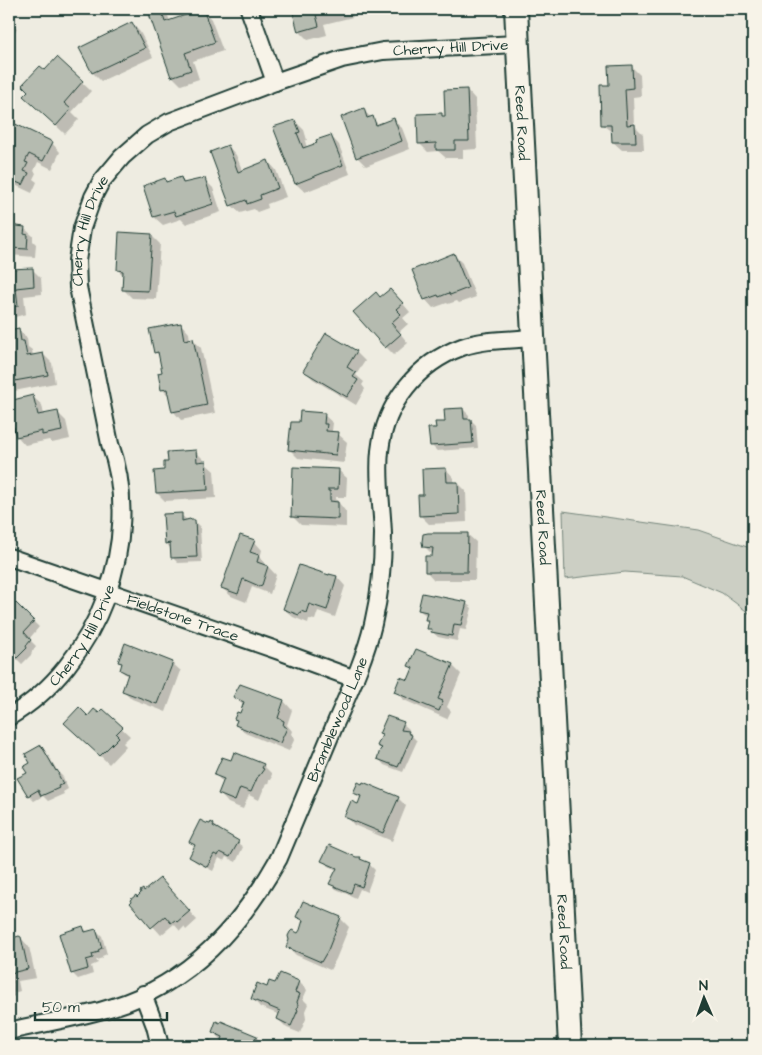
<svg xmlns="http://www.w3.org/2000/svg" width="762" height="1055" font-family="'Architects Daughter',sans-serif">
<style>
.green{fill:#cccfc4;stroke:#76867c}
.shadow{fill:#0003}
.building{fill:#b5bbb0;stroke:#1f3d34}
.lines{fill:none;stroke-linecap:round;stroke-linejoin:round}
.minor-casing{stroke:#1f3d34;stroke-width:20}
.secondary-casing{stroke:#1f3d34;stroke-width:26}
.minor{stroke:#f7f3e8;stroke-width:16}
.secondary{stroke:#f7f3e8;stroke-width:22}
.labels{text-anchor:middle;stroke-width:4;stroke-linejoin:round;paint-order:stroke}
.street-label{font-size:15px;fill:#1f3d34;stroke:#f7f3e8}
</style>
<rect width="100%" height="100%" fill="#eeece1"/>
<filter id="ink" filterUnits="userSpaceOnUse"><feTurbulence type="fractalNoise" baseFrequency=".02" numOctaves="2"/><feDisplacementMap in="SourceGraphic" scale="10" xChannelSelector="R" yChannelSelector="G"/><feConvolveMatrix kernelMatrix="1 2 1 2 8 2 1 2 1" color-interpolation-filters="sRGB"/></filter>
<g filter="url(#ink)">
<!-- green -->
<polygon class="green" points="563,511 698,530 753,549 753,616 722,593 682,576 625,572 565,579"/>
<!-- shadow -->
<g class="shadow">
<polygon points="156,9 160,9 168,16 170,21 203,10 211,19 223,51 193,61 199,79 181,85 173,77 151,11"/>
<polygon points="293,9 351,9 353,17 324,24 327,35 308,40 299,31"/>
<polygon points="9,21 17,29 9,38"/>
<polygon points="132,24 140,32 153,57 101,81 93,73"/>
<polygon points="57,59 91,91 72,112 79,119 65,134 33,104 45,72"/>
<polygon points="631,66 640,75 641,96 633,97 634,125 643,134 644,150 622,150 613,142 613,133 603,125 610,86"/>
<polygon points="467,90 475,99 477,149 463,150 463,158 446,158 438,151 428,152 419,143 441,114 444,117 446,117"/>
<polygon points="363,110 379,125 393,120 402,128 410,149 366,166 357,157"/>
<polygon points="295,121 304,130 307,140 305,141 307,148 318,144 331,136 339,145 350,174 305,192 296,184 274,128"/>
<polygon points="9,122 52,143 60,152 52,169 38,162 34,171 36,173 33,179 37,182 32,193 13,184 10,188 9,188 9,142 11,139 9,137"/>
<polygon points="228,146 236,155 243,172 268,161 276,170 286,197 267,204 268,208 257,212 254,209 240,213 231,205"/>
<polygon points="181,179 186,184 204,179 213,188 221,212 186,224 181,219 163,225 154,217 144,187 165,180 168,183"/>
<polygon points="9,210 10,212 10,219 15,225 15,227 24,228 33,236 33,241 36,244 35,257 9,255"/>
<polygon points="151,235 160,244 156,299 132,298 123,289 124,276 118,270"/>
<polygon points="454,255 462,263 476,297 459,303 457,301 448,304 447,303 433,308 425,299"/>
<polygon points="32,269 41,278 42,294 24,296 26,314 15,317 13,315 9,315 9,271"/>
<polygon points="381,299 399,299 410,312 403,318 408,324 399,332 408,343 394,355 386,347"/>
<polygon points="181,324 189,333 190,340 193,339 201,348 215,413 181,420 173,411 170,397 163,390 164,373 161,357 155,352"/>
<polygon points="18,329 27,338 28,347 32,350 33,356 43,354 52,363 55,383 9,392 9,331"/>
<polygon points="327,335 356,352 365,361 356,375 364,382 362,385 365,389 356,405 313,379 305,371"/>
<polygon points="33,397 42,405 44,415 57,412 66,421 70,439 52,443 49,440 25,445 17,436 10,428 9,402"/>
<polygon points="463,409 469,415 469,420 471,420 476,425 478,448 437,451 431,445 437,429"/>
<polygon points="324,415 333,423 332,431 338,434 347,442 344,463 298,458 290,450 300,424"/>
<polygon points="196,452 204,460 205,463 214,471 216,498 165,501 157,493 169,463"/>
<polygon points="446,469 454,478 454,483 458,483 466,491 467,522 429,524 420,515 424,496"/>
<polygon points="338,470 347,478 346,497 336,497 336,499 346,512 346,527 301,525 292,516"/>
<polygon points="181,515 187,520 194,521 200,527 202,562 178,563 173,558 171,549 166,543"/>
<polygon points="467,534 476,542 475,580 434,580 426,571 436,558 424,546"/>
<polygon points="254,541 262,550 260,558 276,575 270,594 252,587 246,602 231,596 222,588"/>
<polygon points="330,575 337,577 345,586 335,617 318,611 315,620 309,619 308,623 293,617 284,609"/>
<polygon points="466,603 472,608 466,630 460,629 457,641 438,637 428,628 430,622 427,619 427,616 419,610"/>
<polygon points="16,605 39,627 29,639 36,646 31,653 32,654 22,664 9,651 9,612"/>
<polygon points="119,661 172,663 181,671 166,712 132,699 123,690 128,677 121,670 123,665"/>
<polygon points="410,665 452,665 461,674 447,707 451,711 447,719 404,700 396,691 409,682 414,670"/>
<polygon points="235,697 284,701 292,710 287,725 292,731 291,734 295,738 289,751 245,733 237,724 238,721 236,719 240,714 244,706"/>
<polygon points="103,711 130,736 123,743 126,746 109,764 74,731 88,718 99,715"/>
<polygon points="388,717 403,724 409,729 408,732 417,741 403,772 384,765 379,759 382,750 378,746 383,736 380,733"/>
<polygon points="40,746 46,752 58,772 63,777 68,789 63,792 64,794 48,801 43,796 34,801 29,796 19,779 28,773"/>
<polygon points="231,762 263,765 272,774 271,777 272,778 271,780 269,780 268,784 266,783 259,800 249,795 243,809 228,803 220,794 224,784 216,775"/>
<polygon points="354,792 398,798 406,806 392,841 354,825 346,816 359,806 361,799"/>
<polygon points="206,824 214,825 243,847 236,862 226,857 224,861 219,858 213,871 196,862 191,857 195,846 191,842"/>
<polygon points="358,857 369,864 375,870 367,892 360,889 356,898 336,889 331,884 337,870 328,866 323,861"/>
<polygon points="168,888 197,920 186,930 184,927 180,931 174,924 161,935 132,903 144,893"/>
<polygon points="298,917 340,918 349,927 336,959 330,970 296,955 288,947 299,935 304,922"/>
<polygon points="82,927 88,932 96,930 102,936 107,954 102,956 103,958 96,960 98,963 91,966 93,974 78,979 72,973"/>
<polygon points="21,938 29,947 36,978 18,981 20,991 14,993 15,996 9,998 9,941"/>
<polygon points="299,982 307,990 303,999 308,1004 305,1011 306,1019 300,1033 287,1028 278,1019 280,1015 260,1007 252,998 276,985"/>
<polygon points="214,1032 256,1037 264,1046 221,1046 223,1041"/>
</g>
<!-- building -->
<g class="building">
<polygon points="152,9 161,9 165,22 203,9 215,42 185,53 191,70 171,77 150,17 149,10"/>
<polygon points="292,9 344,9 316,15 319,26 298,32"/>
<polygon points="132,22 145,48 92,73 79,48"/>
<polygon points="57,57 83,81 64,103 71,109 56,126 23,96 28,91 22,85 40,66 45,70"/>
<polygon points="632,65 633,88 625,89 627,125 635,124 636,142 612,142 611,125 601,125 600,85 609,85 608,66"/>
<polygon points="467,89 469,141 455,141 455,150 436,150 436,143 418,144 417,114 442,113 442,116 445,116 444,90"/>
<polygon points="364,108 367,118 373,116 376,125 394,118 402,141 356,158 341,117"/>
<polygon points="295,120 300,132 297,133 303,148 317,143 316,140 331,135 343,165 295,184 273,127"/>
<polygon points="9,121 53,142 43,161 29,154 25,162 28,163 24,171 29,173 23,185 9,179 9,140 10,137 9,136"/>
<polygon points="228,145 238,172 268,160 278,188 260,195 261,199 247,204 246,200 230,206 210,152"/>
<polygon points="181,177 183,183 205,178 213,204 176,216 174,211 153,217 143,186 165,178 166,182"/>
<polygon points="9,225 25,227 24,234 28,235 27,249 9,248"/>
<polygon points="119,232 152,234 148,291 122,290 123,271 117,270"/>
<polygon points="454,253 468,288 450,295 449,293 439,297 438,295 424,300 412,270"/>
<polygon points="33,268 34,286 16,288 18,306 10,307 9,309 9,269"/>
<polygon points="390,289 403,303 396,309 401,314 391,323 401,334 385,348 353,312 376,292 380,297"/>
<polygon points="181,323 184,340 193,338 207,405 172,412 167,389 161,390 158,373 162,372 158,352 154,353 149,329"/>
<polygon points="19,328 21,341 24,341 27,356 43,353 48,375 9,382 9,330"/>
<polygon points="326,333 357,351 347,367 356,373 353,377 358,380 347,397 303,371"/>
<polygon points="33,395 38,415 58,411 62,431 42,435 42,431 16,437 14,427 9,428 9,401"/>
<polygon points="463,408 464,419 471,419 473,443 430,446 428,428 436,428 435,422 445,422 444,409"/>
<polygon points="300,411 325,413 324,424 327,424 326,431 339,432 336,455 288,450 291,422 299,422"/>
<polygon points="196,450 197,462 206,461 208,490 156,493 154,471 164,470 164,462 168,462 167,452"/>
<polygon points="293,467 339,469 338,489 328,489 328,491 330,491 330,501 338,502 338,519 291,517"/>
<polygon points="446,468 447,482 458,482 459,514 419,516 418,495 423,495 422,469"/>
<polygon points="182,513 182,521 190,519 191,520 195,520 197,557 171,558 170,543 165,544 163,514"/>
<polygon points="428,533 468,533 467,572 425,572 425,556 432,556 433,548 423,547 422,542 423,534"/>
<polygon points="240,535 255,540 250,552 259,555 257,562 268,566 262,585 259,586 243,579 238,594 221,588"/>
<polygon points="299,565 329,575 329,574 337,576 327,610 309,604 306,613 301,611 299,615 283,609"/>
<polygon points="422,593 467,602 461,625 454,624 452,636 431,632 432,629 427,629 429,620 425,620 427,612 418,610"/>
<polygon points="16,603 34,621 24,632 31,640 26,646 27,648 16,659 9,653 9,610"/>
<polygon points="125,643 173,662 157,704 122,691 128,674 120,670 122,663 118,662"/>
<polygon points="416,649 453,664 438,699 443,701 439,711 394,692 400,677 408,680 413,668 408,666"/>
<polygon points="240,684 284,700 278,718 284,721 283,726 287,728 280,743 235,725 237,720 234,719 237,712 240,713 244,702 233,697"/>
<polygon points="79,707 88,716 94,709 99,713 103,709 123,727 116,734 119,737 100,756 64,723"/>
<polygon points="387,716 404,722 401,730 409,731 408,733 412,735 398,767 377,759 380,750 382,748 377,746 382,735 379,734"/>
<polygon points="41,745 56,771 57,770 59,773 58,774 63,784 58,786 59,788 41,796 38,790 28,796 17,778 27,773 23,767 30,763 25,754"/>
<polygon points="234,752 264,764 262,768 264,769 259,776 258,776 251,792 240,788 235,801 218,794 224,779 214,775 222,757 231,760"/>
<polygon points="358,782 362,784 363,782 399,797 383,833 344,817 351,801 358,804 361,796 353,793"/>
<polygon points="200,820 206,823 210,824 211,822 214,824 213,826 239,841 230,857 220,852 218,856 214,854 207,867 189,857 195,845 189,842"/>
<polygon points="329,845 356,857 361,857 360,859 370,863 362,887 354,884 351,893 329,884 337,868 321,861"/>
<polygon points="160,878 190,911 177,922 175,920 171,923 165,916 151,928 130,903 131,902 130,900 136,895 137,897 141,893 140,891 143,889 144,891"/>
<polygon points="303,901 341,917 328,950 321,962 286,947 289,940 288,936 290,932 292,930 298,933 300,930 303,920 296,917"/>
<polygon points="83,926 85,932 96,929 102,948 98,950 99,952 92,954 93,958 86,960 88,969 71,974 59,934"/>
<polygon points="19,936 21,937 28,969 11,973 12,983 9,984 9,939"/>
<polygon points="280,973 299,981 295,992 300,994 297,1002 298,1005 297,1009 298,1010 291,1026 277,1019 280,1011 251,999 257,983 267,987 269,981 275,983"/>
<polygon points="216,1021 220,1023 221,1021 257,1036 252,1046 207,1046 209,1040 220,1045 223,1037 212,1032"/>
</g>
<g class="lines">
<defs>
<g id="minor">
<polyline points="249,9 275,82"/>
<path id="s1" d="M9,557L279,651L355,679"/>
<path id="s2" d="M9,717C97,666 145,540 110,444L78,287L77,261L82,228L93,197L101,182L122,157L147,135L169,122L275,82L342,59L383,51L518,44"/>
<polyline points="143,994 155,1026 160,1046"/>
<path id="s3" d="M9,1031C43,1023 79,1018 113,1007C190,983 241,926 279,858C298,813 317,768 336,722C350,690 365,658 373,624C380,594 383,564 383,534C382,506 377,478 380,451C385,403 418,363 462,347C484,339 511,340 534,338"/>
</g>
<g id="secondary">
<path id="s4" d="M516,9L570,1046"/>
</g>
</defs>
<!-- minor casing -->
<use href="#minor" class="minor-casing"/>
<!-- secondary casing -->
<use href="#secondary" class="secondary-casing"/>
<!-- minor -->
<use href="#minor" class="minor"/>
<!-- secondary -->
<use href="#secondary" class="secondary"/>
</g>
</g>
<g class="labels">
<!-- street labels -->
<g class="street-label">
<text dy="5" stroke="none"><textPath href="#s2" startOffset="968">Cherry Hill Drive</textPath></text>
<text dy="5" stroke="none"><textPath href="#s4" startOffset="114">Reed Road</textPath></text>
<text dy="5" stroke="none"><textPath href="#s2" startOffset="532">Cherry Hill Drive</textPath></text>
<text dy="5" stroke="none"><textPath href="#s4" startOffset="519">Reed Road</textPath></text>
<text dy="5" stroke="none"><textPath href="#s1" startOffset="184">Fieldstone Trace</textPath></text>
<text dy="5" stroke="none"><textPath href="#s2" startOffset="112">Cherry Hill Drive</textPath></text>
<text dy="5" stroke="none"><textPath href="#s3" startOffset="486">Bramblewood Lane</textPath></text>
<text dy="5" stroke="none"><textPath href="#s4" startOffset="924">Reed Road</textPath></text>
</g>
</g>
<!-- margin -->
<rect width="762" height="1055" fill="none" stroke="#f7f3e8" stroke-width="30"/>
<rect x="15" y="15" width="732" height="1025" fill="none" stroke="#1f3d34" stroke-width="2" filter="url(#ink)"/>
<!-- north arrow -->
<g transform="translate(704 998) rotate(358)" stroke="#f7f3e8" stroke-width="4" paint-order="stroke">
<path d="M0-4L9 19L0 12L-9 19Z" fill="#1f3d34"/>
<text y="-8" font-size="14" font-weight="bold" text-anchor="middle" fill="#1f3d34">N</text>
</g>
<!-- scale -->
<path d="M35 1012v8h132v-8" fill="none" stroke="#1f3d34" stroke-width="2.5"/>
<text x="42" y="1012" font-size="15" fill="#1f3d34" stroke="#f7f3e8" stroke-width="4" paint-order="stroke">50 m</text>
</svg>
